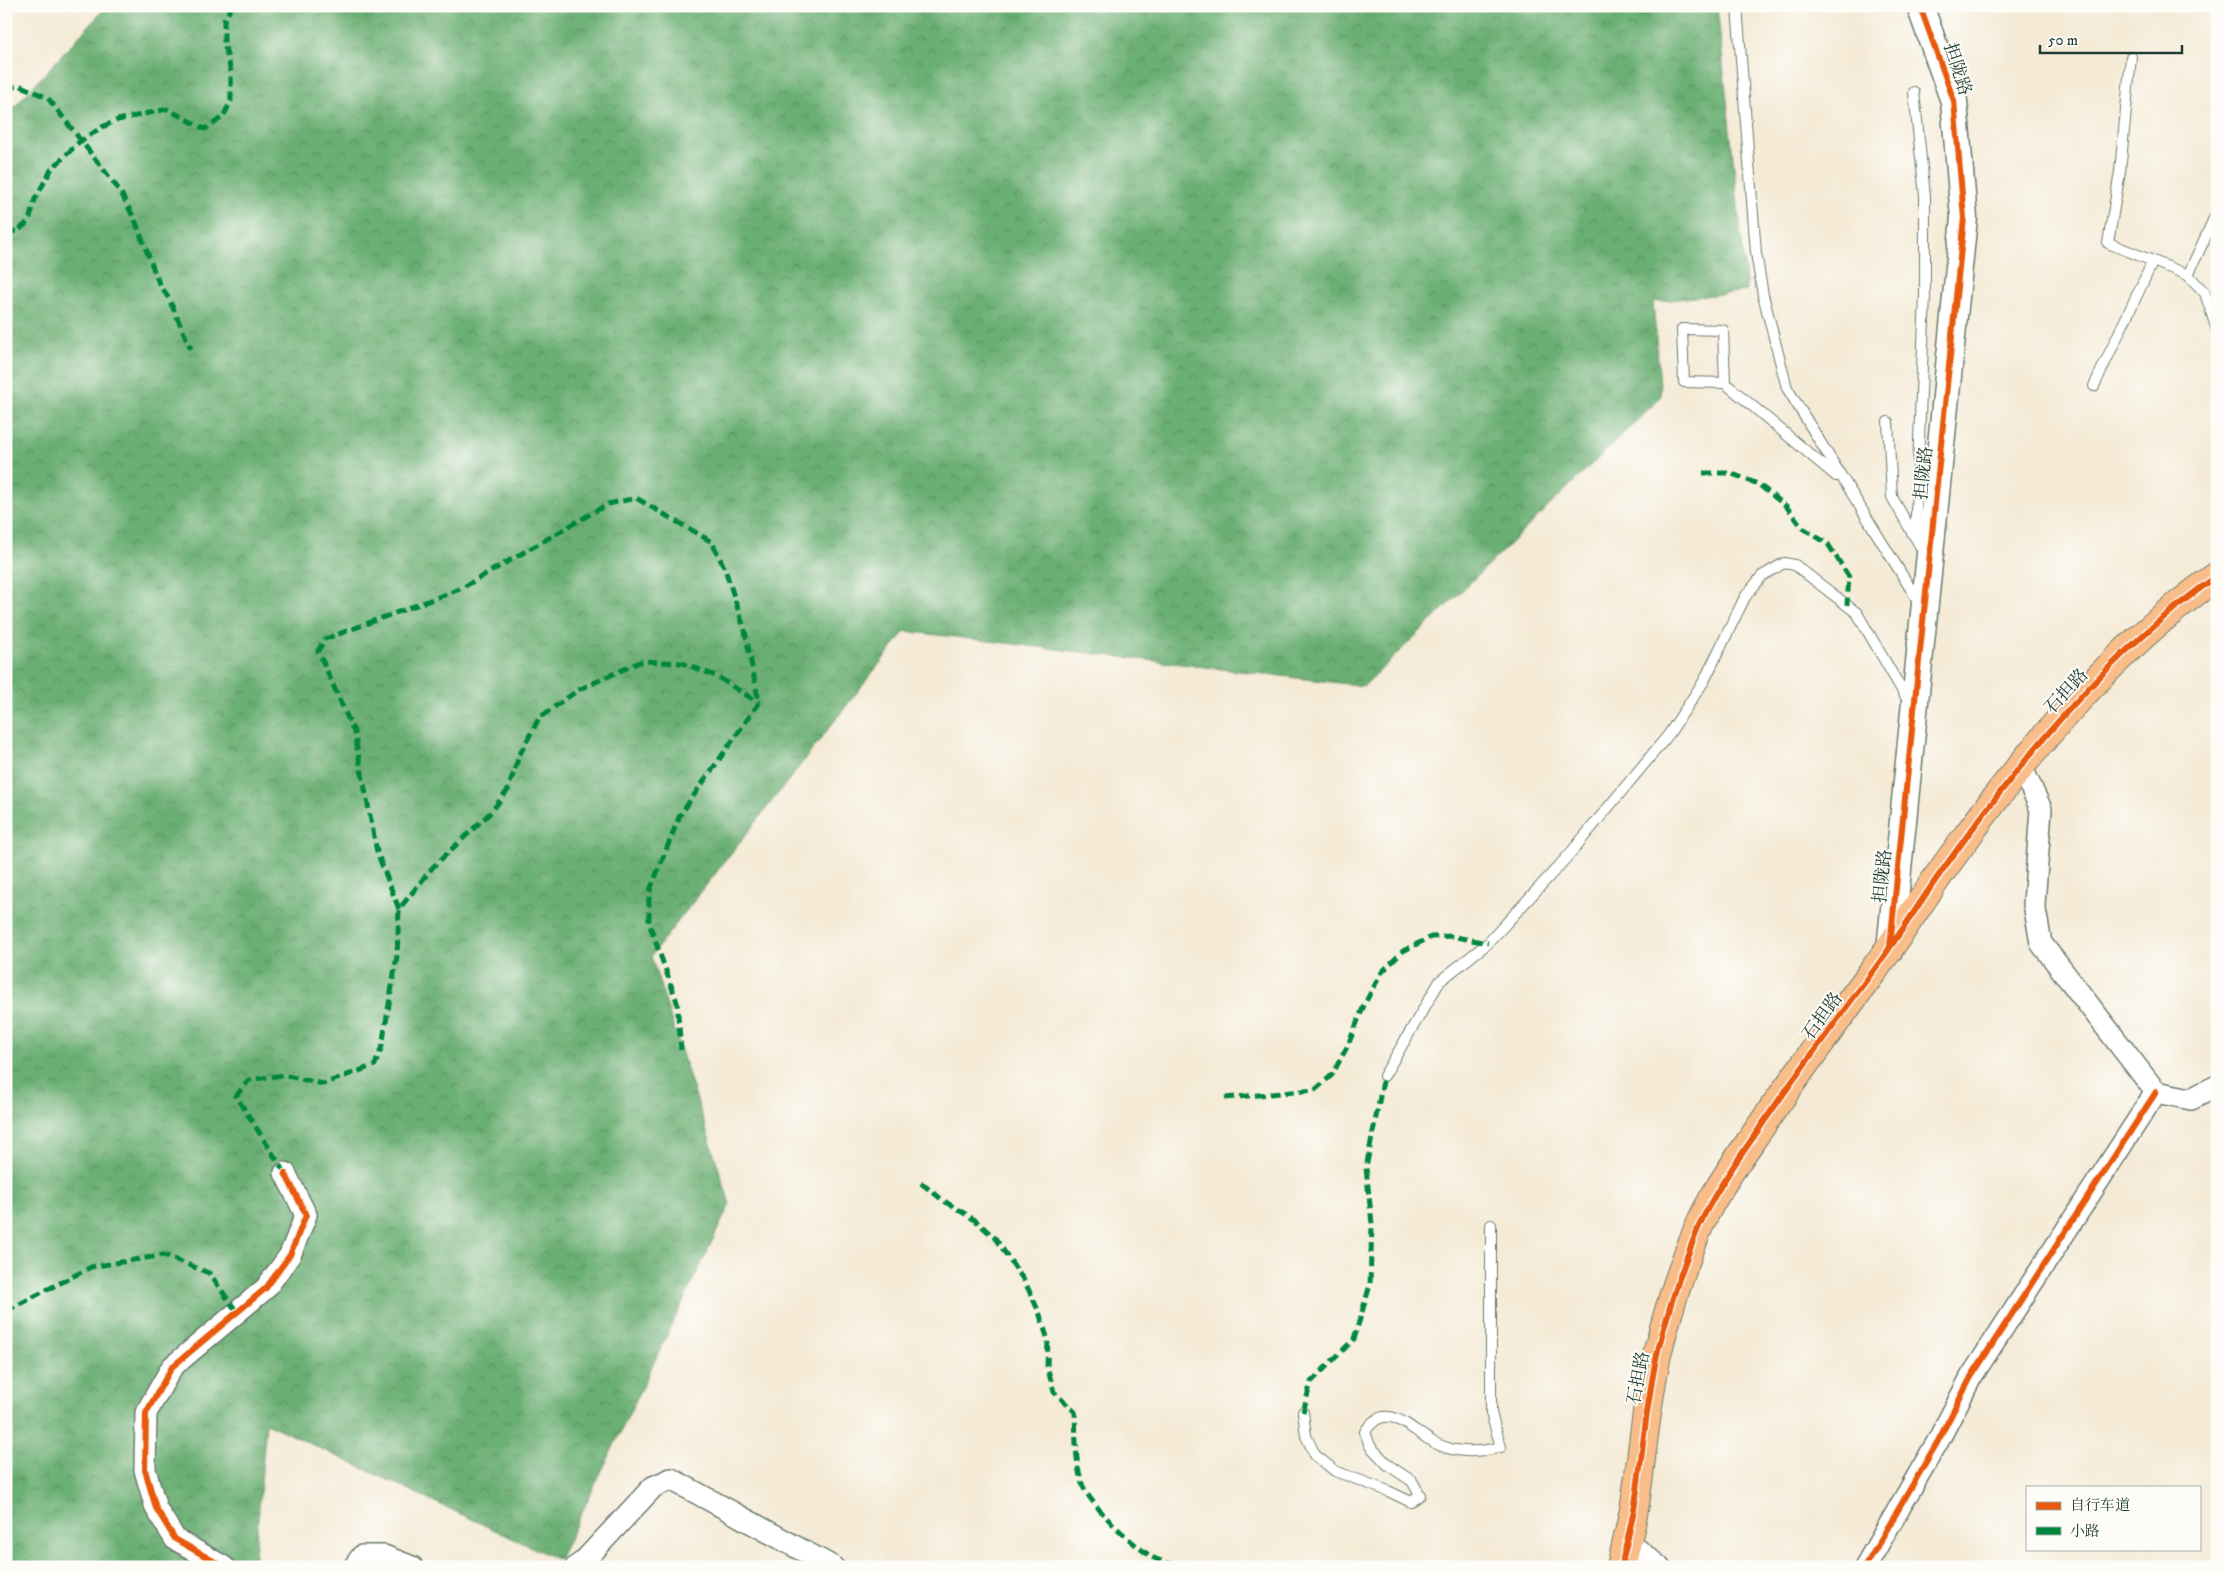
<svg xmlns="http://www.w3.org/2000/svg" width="2223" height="1573" font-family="'IM FELL DW Pica','Noto Serif SC',serif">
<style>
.forest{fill:url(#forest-crowns);stroke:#447654}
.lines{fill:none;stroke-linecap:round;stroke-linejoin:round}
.service-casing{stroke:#6a7a6c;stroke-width:12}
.minor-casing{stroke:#6a7a6c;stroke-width:24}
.tertiary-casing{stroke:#6a7a6c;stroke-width:29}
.primary-casing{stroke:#6a7a6c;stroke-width:30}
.service{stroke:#fff;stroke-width:10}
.minor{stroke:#fff;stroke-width:21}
.tertiary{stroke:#fff;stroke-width:26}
.primary{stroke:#f8bd89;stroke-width:28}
.quiet{stroke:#00873e;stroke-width:5;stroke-dasharray:10 5;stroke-linecap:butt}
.cycleway-casing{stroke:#fdfcf7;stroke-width:9}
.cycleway{stroke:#e8590c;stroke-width:6}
.labels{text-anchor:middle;stroke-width:4;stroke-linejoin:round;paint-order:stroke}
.street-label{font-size:18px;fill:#1f3d34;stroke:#fdfcf7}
</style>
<defs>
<pattern id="forest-crowns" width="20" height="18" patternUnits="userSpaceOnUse" patternTransform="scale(1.25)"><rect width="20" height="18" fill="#6aaf73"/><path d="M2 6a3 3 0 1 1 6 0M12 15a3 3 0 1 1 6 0" fill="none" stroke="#57905f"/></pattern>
</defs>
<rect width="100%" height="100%" fill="#fdfcf7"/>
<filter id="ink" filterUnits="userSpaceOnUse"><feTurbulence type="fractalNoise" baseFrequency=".02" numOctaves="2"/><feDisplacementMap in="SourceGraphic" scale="10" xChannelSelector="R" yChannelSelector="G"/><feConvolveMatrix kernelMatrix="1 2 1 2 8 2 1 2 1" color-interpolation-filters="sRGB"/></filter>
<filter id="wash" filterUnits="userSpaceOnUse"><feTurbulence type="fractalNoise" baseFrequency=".0096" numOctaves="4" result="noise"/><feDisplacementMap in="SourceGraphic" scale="20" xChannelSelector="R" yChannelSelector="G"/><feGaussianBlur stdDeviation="1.12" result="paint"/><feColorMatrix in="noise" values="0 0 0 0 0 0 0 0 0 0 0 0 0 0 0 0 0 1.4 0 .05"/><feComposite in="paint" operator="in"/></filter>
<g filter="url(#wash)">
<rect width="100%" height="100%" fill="#f4ead5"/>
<!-- forest -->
<polygon class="forest" points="107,6 1717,6 1747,291 1653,302 1661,397 1364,686 905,631 651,956 730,1204 559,1560 266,1423 254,1567 6,1567 6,116"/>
</g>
<g filter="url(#ink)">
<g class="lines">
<defs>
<g id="service">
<polyline points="1737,6 1756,253 1763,295 1787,388 1920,604"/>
<polyline points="2131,57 2120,172 2108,243 2188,275 2205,293 2217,330"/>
<polyline points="1914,92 1925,196 1925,296 1915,537 1924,553"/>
<polyline points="2188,275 2217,212"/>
<polyline points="1725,383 1684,382 1682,329 1723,330 1725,383 1836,476"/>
<polyline points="2094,386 2153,261"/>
<polyline points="1888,422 1892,497 1914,536"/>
<polyline points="1384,1076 1440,981 1488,943 1568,856 1669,734 1704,681 1745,597 1762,576 1784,563 1795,565 1857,613 1910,704"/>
<path d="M1303,1412L1306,1436L1315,1455L1335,1471L1388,1491L1411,1502L1420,1495L1412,1481L1388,1465L1370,1446L1365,1432C1385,1399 1409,1428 1430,1440C1435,1444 1444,1447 1451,1449C1468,1453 1485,1451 1501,1447L1491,1413V1225"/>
</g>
<g id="minor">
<polyline points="2021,766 2041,809 2034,904 2041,943 2156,1092 2191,1099 2217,1086"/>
<polyline points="1627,1541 1659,1567"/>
<polyline points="224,1567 175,1539 156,1508 145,1470 146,1413 172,1367 266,1288 290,1255 306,1215 285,1173"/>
<polyline points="354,1567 362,1556 384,1556 412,1567"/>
<polyline points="576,1567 584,1561 653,1487 671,1479 833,1567"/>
<polyline points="1865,1567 1938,1441 1971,1377 2156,1092"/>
</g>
<polyline id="tertiary" points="1890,949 1964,218 1954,101 1920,6"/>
<path id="primary" d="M1621,1567C1626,1544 1633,1520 1636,1497C1643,1448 1647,1398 1658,1350C1668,1311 1680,1273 1695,1236C1709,1199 1737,1161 1759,1129C1795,1076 1833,1025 1871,974C1898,938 1922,898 1949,861C2025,755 2109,652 2217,576"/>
</defs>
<!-- service casing -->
<use href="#service" class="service-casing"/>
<!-- minor casing -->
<use href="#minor" class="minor-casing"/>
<!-- tertiary casing -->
<use href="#tertiary" class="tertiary-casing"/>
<!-- primary casing -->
<use href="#primary" class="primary-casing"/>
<!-- service -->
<use href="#service" class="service"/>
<!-- minor -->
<use href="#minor" class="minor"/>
<!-- tertiary -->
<use href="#tertiary" class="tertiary"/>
<!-- primary -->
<use href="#primary" class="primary"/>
<!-- quiet -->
<g class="quiet">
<polyline points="6,88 21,86 48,98 120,191 135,220 158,281 169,299 191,349"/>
<polyline points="6,230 17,232 29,221 35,199 51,170 78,143 102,127 118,120 167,109 205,129 223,117 231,101 231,72 224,43 224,20 232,6"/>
<polyline points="1703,473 1730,473 1758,484 1786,506 1803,528 1828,544 1849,577 1847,605"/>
<polyline points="399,909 377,852 354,732 318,651 325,639 460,589 608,504 636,498 712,542 725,569 745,631 759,703 680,815 649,893 649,923 677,1002 681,1050"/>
<polyline points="1225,1098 1315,1090 1332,1075 1348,1045 1365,1003 1382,972 1403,951 1431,937 1450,936 1488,943"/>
<polyline points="285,1173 236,1096 249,1080 283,1075 323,1084 375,1065 382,1046 397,956 399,909 433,867 491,812 508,790 519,756 539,718 578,690 642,661 683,663 718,677 759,703"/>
<path d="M921,1183L944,1201L975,1220L995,1238L1025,1282L1039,1312L1048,1340L1047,1366L1054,1392L1075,1412C1076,1436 1075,1461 1082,1484C1090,1505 1134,1547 1154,1558C1162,1562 1174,1564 1183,1567"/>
<polyline points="6,1311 91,1267 164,1255 209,1273 237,1312"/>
<polyline points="1303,1412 1311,1382 1354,1339 1370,1285 1372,1224 1366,1168 1384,1076"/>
</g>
<defs>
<g id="cycleway">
<polyline points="1890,946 1964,218 1954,101 1920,6"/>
<polyline points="224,1567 175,1539 156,1508 145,1470 146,1413 172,1367 266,1288 290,1255 306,1215 285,1173"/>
<path d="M1621,1567C1626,1544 1633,1520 1636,1497C1643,1448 1647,1398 1658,1350C1668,1311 1680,1273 1695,1236C1709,1199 1737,1161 1759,1129C1795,1076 1833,1025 1871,974C1898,938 1922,898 1949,861C2025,755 2109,652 2217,576"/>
<polyline points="1865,1567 1938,1441 1971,1377 2156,1092"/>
</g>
</defs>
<!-- cycleway casing -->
<use href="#cycleway" class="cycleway-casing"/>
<!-- cycleway -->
<use href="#cycleway" class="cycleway"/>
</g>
</g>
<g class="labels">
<!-- street labels -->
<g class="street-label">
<text transform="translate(1958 69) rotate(72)" y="6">担陇路</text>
<text transform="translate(1923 473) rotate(-84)" y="6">担陇路</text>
<text transform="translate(2066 691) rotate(-47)" y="6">石担路</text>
<text transform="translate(1882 876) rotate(-84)" y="6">担陇路</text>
<text transform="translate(1822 1016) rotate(-54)" y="6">石担路</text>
<text transform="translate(1638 1378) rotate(-79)" y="6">石担路</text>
</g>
</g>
<!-- margin -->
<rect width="2223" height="1573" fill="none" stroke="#fdfcf7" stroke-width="25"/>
<!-- legend -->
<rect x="2026" y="1486" width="175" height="65" fill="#fdfcf7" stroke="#a4b0a9"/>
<rect x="2036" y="1502" width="25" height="8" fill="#e8590c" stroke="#a4b0a9"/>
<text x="2070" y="1510" font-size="15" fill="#1f3d34">自行车道</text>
<rect x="2036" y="1527" width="25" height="8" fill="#00873e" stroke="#a4b0a9"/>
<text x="2070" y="1536" font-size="15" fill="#1f3d34">小路</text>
<!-- scale -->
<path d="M2040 45v8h142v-8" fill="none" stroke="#1f3d34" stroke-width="2.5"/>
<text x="2048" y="45" font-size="15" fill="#1f3d34" stroke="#fdfcf7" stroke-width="4" paint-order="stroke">50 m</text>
</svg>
